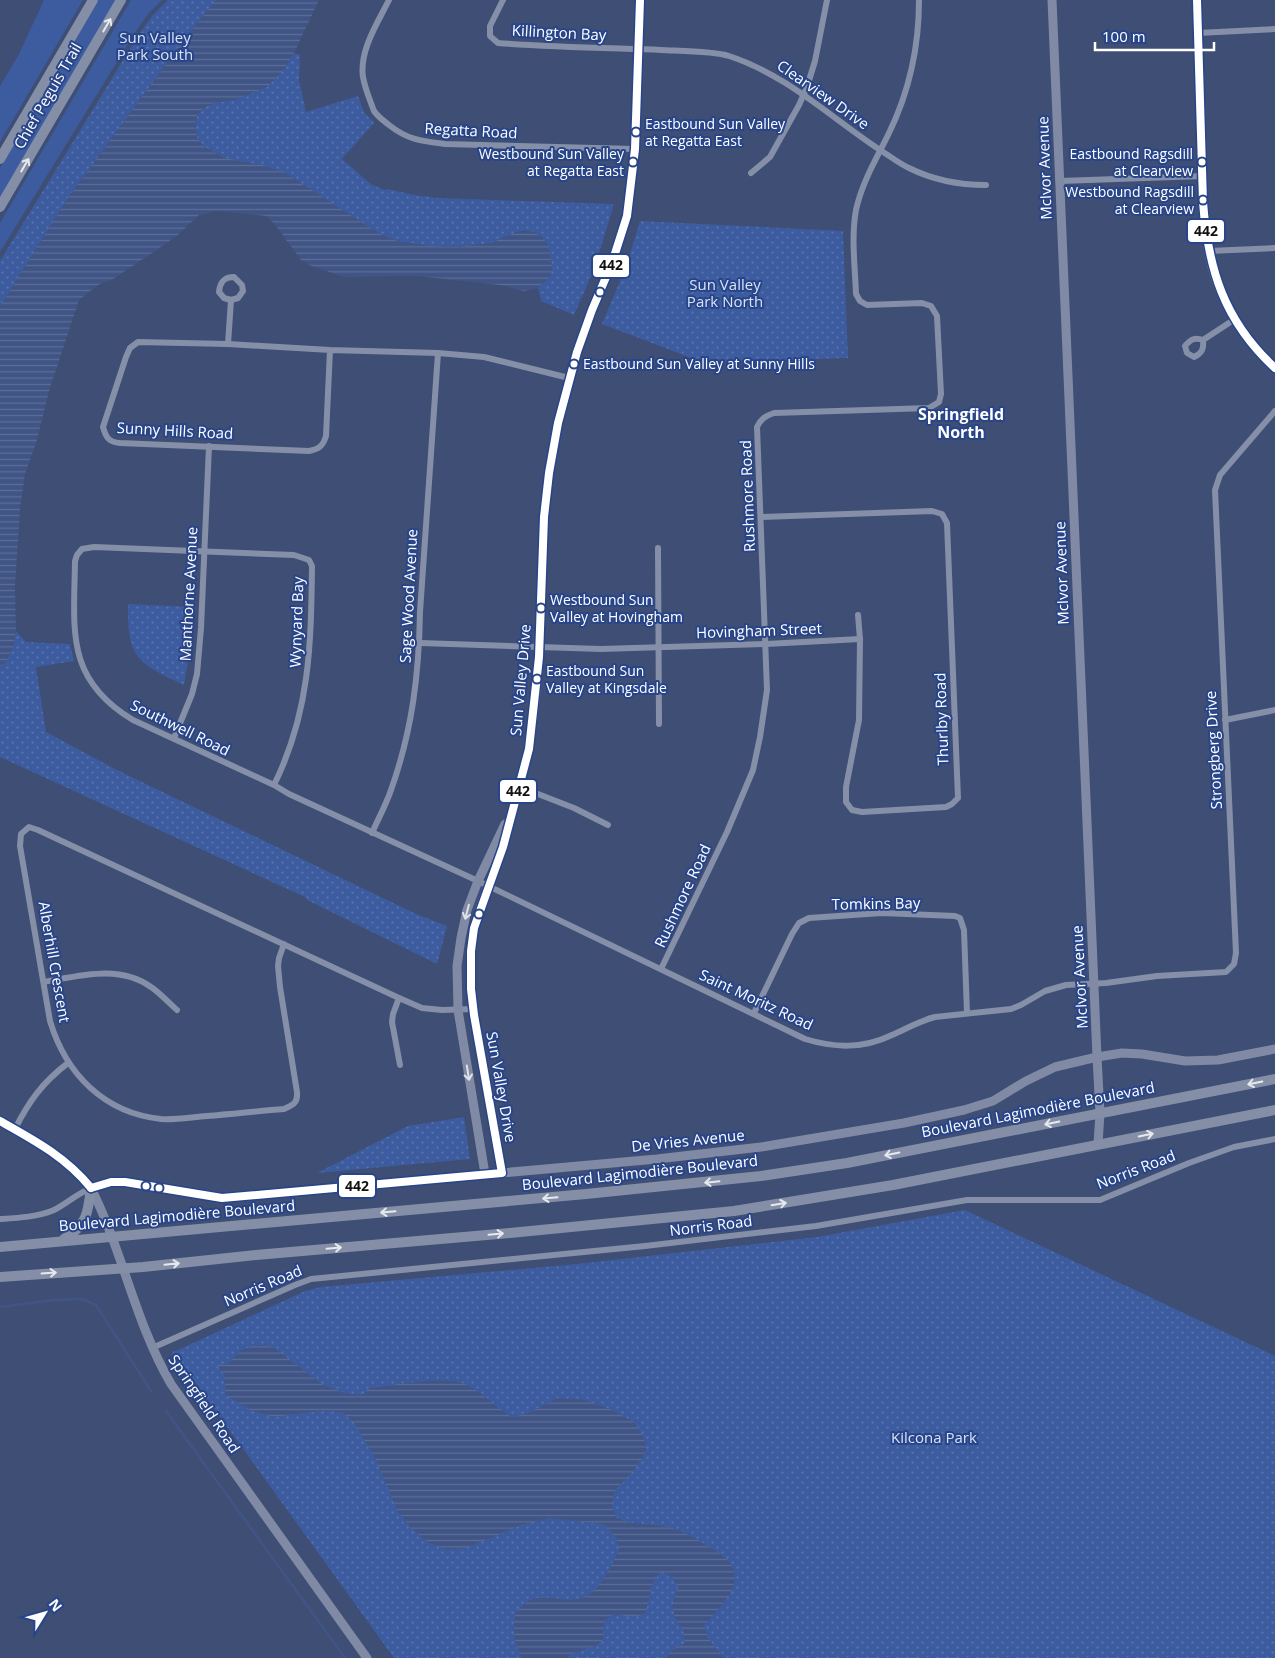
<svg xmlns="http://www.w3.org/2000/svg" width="1275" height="1658" font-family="'Open Sans',sans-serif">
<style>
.grass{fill:#3c5c9f}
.park{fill:url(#park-dots)}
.water{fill:url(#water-rules)}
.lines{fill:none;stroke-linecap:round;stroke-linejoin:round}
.stream{stroke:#405585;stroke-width:2.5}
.street{stroke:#858fa8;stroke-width:6}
.secondary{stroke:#808aa5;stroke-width:9}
.primary{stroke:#848fa7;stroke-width:10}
.bus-1-casing{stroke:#28458a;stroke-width:11}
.bus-1{stroke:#fff;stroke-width:8}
.oneway{stroke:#e6e9ed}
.oneway2{stroke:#dfe2e8}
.bus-dot{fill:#fff;stroke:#28458a;stroke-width:2}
.labels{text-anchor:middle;stroke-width:4;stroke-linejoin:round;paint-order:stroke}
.bus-label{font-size:14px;fill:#fff;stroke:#28458a;text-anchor:start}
.street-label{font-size:15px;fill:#fff;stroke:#28458a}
.park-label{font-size:15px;fill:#d9e3f7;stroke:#28458a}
.neighbourhood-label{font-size:16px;font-weight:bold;fill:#fff;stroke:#28458a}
.line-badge{stroke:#28458a;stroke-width:2}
.pale-badge-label{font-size:14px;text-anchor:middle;font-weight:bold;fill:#111}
</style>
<defs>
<pattern id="park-dots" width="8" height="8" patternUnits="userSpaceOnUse" patternTransform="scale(1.25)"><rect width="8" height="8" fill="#3c5c9f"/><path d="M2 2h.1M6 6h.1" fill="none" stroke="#5974ad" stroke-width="1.8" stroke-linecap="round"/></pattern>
<pattern id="water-rules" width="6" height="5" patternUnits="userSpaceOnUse" patternTransform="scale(1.25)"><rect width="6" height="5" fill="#405585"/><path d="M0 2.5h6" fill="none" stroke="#5d6e97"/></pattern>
</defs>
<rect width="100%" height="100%" fill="#3e4e74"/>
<!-- grass -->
<g class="grass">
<polygon points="44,0 83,0 0,142 0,86 19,54"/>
<polygon points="99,0 116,0 0,198 0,168"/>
<polygon points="131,0 162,0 149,13 136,31 0,252 0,223"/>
</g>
<!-- park -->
<g class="park">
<polygon points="168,0 216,0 186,37 68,198 0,307 0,261 138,36 152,16"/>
<polygon points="294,53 300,55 299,80 306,112 358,96 364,112 374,123 342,159 372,185 385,190 387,189 414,195 438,198 614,204 595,267 574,315 541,301 538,288 551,275 543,238 534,232 524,231 517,232 491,243 459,247 428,246 397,241 378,233 287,174 224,158 203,146 197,137 195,123 198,114 205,107 214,103 237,99 282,72"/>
<polygon points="640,221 843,231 848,358 725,362 712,366 602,324 626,267"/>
<path d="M128,604L191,607L188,660L184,685C138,663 127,659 128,604Z"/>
<path d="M16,631L26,642L70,644L74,661L36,667L46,732L117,770L414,913L447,926L437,964L307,900V898L0,757V666C12,658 14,644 16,631Z"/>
<polygon points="464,1117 470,1159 317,1173 408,1126"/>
<polygon points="965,1210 1275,1356 1275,1658 394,1658 194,1381 172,1356 173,1351 176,1351 305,1291 321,1287 577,1264 817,1237"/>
</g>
<!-- water -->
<g class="water">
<polygon points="216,0 319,0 294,53 282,72 267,87 237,99 214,103 205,107 198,114 195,123 197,137 203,146 224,158 267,166 287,174 378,233 397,241 428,246 459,247 491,243 517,232 534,232 543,238 549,247 552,266 551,275 538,288 524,291 500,285 416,276 344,277 309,265 301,260 276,226 267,216 217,211 199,215 179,234 158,249 113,279 98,285 79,300 49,391 37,440 25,474 20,509 15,585 16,631 13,648 5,663 0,666 0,307 68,198 186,37"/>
<path d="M255,1345H266L276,1349L323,1385L345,1393L360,1395L365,1393L369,1388C392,1386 444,1375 465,1384C482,1392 496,1407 512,1417L526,1414L558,1398L585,1400L610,1409L634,1422L643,1436L646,1449L643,1457L634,1470L614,1492L612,1507L616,1517C631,1526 651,1523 668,1527C682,1530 694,1538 706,1545C711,1549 718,1551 722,1555C753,1578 721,1606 704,1625L708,1638L724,1658H667V1654L685,1643L683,1630L675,1618L672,1605L678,1588C674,1579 671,1573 661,1572C648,1585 651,1598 645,1614L634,1617L613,1614L604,1622L603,1639L598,1645L570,1654L568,1658H522C515,1645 512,1632 515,1617C516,1611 518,1609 523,1605C542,1588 566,1607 586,1596C602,1588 611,1565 619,1550L616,1537L603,1524L550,1518L521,1525L469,1547L449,1550L429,1543L411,1528L397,1510L375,1458L354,1422L341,1412L320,1411L274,1417L250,1410L226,1395L224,1375L217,1365L228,1364L240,1351Z"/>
</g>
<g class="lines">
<!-- stream -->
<g class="stream">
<polyline points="0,1307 54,1300 82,1299 96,1305 151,1391"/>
<polyline points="166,1411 345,1658"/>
</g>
<!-- street -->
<g class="street">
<path d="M389,0C378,22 359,51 363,77C365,89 370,100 374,111C378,117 383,120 389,125C408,140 421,141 445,144L635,149"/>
<path d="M503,0L490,26V36L498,43C552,47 607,48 661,50C679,51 713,51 729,56C787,75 830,117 880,150C890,156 898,163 909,168C933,180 960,185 986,185"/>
<polyline points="1198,33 1275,29"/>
<polyline points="751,173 770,157 799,105 807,87 815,61 827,0"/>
<polyline points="1060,181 1202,176"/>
<polyline points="1209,251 1275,248"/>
<path d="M1203,340C1195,337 1191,339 1185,346L1187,353L1194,357C1202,353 1204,349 1203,340L1235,319"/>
<path d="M228,344L231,300L224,298L219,292C220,282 224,277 234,277L242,285L243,291L238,298L231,300"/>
<path d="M330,350L326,436C323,446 319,449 309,451L120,443C109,442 106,438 103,427L126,357L130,348L138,342L228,344L330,350L438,353L484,357L569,378"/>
<polyline points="761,517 932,511 942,514 947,523 958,798 952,804 946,807 862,812 852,810 846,802 846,787 859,720 860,639 858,615"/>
<polyline points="658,548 659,724"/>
<polyline points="420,643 601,649 766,644 860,639"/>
<polyline points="1225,720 1275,710"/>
<polyline points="174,738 192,694 197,674 201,628 209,446"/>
<path d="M274,785C310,712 311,645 312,566L309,560L294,555L94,547L82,549L77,555L75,561C74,631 65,679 133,720L274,785L289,794L478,881L805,1039C835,1048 863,1049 892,1035C906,1029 919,1021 935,1017L1011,1009L1021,1005L1045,991L1066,985L1106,983L1157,976L1226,972L1234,964L1236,953L1215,490L1220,475L1275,411"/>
<polyline points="520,787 574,808 608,825"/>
<path d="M372,833C378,819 386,805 391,790C412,731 419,675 420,612L438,353"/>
<path d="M284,944L279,958L278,966L280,987L297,1092C298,1103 293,1105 284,1109C258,1111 233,1114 207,1116C192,1117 176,1120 161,1119C104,1113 66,1074 50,1021L20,846L21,834L29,827L38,830L399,998L422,1008L442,1010L473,1009"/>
<path d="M661,969L727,832L753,770L760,737L767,690L757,427C761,419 765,416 774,413L929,408L939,402L941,394L937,316L931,306L922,303L867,305L860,301L856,294C855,266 851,237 856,210C862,182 877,158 889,133C909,92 919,45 919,0"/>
<path d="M44,982C79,976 119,964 151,987C160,993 169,1003 177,1010"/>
<polyline points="399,998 393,1014 392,1022 400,1065"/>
<polyline points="754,1013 792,934 799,923 809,918 882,913 955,916 960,918 964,930 967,1013"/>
<path d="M0,1121C33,1140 68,1156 91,1188C77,1194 67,1203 54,1210C38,1217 17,1218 0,1219"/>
<path d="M15,1129C29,1101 43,1082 68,1063"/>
<polyline points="152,1348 295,1285 311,1279 645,1246 816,1226 967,1200 1100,1200 1189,1163 1234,1147 1275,1139"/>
</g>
<!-- secondary -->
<g class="secondary">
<polyline points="1052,0 1097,1057 1100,1113 1098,1144"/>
<path d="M1197,0C1199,52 1201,104 1202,156C1203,196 1203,239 1215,277C1226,311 1248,345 1275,368"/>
<polyline points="502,1173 474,1015 471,989 471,951 474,928 480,908 503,847 529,749 536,694 539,657 544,517 549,473 558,423 577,352 592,310 612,263 627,216 635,149 640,0"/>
<polyline points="485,1174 458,1010 457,966 461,938 467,910 478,881 505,824"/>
<path d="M367,1658L171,1384C135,1322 123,1252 91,1188L111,1182H125L222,1198L657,1159L761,1147L904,1123L964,1110L993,1101L1026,1081L1055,1067L1097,1057L1122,1053L1142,1054L1185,1061L1218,1060L1275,1049"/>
</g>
<!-- primary -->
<g class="primary">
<polyline points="0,159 93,0"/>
<polyline points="0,207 121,0"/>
<path d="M64,1239C87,1225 88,1213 91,1188"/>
<polyline points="0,1247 586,1194 761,1176 847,1163 1275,1079"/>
<polyline points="0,1277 143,1267 256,1255 510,1233 734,1211 893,1185 1275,1110"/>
</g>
<defs>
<g id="bus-1">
<path d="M1197,0L1203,202C1208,269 1224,321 1275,368"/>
<path d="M0,1121C34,1140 66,1157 91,1188"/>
<polyline points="91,1188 111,1182 125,1182 222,1198 502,1173 474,1015 471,989 471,951 474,928 503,847 529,749 539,657 544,517 549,473 558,423 577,352 592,310 612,263 627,216 635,149 640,0"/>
</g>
</defs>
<!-- bus-1 casing -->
<use href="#bus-1" class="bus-1-casing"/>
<!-- bus-1 -->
<use href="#bus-1" class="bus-1"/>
</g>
<!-- one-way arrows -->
<defs><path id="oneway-shaft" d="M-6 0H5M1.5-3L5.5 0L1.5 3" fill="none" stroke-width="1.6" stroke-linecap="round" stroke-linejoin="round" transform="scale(1.25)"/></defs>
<g class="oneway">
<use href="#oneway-shaft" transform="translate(107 25) rotate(-60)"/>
<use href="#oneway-shaft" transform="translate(25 165) rotate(-60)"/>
<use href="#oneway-shaft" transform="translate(1255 1083) rotate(169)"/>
<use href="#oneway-shaft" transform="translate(1052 1123) rotate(169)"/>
<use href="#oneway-shaft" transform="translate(1146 1135) rotate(-11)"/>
<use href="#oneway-shaft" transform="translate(892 1154) rotate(169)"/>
<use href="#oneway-shaft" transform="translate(712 1182) rotate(174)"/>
<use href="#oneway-shaft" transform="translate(550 1198) rotate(175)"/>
<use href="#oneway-shaft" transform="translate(779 1204) rotate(-9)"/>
<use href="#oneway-shaft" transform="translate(388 1212) rotate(175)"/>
<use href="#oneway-shaft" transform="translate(496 1234) rotate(-5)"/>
<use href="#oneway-shaft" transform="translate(334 1248) rotate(-5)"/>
<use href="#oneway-shaft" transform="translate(172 1264) rotate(-6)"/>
<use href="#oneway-shaft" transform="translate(49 1273) rotate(-4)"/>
</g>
<g class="oneway2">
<use href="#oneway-shaft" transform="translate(467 912) rotate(105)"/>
<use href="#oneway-shaft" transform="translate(468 1073) rotate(81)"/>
</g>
<!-- markers -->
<g class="bus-dot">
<circle cx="636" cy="132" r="4.5"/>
<circle cx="633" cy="162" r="4.5"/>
<circle cx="1202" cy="162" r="4.5"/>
<circle cx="1203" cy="200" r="4.5"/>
<circle cx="600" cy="292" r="4.5"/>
<circle cx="574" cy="364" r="4.5"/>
<circle cx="541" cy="608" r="4.5"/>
<circle cx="537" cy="679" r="4.5"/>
<circle cx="479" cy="914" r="4.5"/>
<circle cx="146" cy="1186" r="4.5"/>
<circle cx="159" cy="1188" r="4.5"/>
</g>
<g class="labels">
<!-- bus labels -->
<g class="bus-label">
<text x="645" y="129">Eastbound Sun Valley<tspan x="645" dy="17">at Regatta East</tspan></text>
<text x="624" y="159" text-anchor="end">Westbound Sun Valley<tspan x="624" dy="17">at Regatta East</tspan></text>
<text x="1193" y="159" text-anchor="end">Eastbound Ragsdill<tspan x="1193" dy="17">at Clearview</tspan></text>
<text x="1194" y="197" text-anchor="end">Westbound Ragsdill<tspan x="1194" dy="17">at Clearview</tspan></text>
<text x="583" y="369">Eastbound Sun Valley at Sunny Hills</text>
<text x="550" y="605">Westbound Sun<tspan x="550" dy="17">Valley at Hovingham</tspan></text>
<text x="546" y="676">Eastbound Sun<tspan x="546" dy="17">Valley at Kingsdale</tspan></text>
</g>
<!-- street labels -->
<g class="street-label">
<text transform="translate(559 33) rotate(3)" y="5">Killington Bay</text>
<text transform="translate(823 95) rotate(35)" y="5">Clearview Drive</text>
<text transform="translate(48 96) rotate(-60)" y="5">Chief Peguis Trail</text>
<text transform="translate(471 131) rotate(3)" y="5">Regatta Road</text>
<text transform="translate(1045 168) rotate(-92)" y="5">McIvor Avenue</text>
<text transform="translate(175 431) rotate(3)" y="5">Sunny Hills Road</text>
<text transform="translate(748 496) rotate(-92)" y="5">Rushmore Road</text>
<text transform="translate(1062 573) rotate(-92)" y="5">McIvor Avenue</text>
<text transform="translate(189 594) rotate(-87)" y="5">Manthorne Avenue</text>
<text transform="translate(409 596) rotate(-87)" y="5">Sage Wood Avenue</text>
<text transform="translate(297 622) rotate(-88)" y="5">Wynyard Bay</text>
<text transform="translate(759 631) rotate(-2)" y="5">Hovingham Street</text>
<text transform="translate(521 680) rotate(-85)" y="5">Sun Valley Drive</text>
<text transform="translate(942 719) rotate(-92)" y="5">Thurlby Road</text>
<text transform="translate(180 728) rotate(26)" y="5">Southwell Road</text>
<text transform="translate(1214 750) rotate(-93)" y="5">Strongberg Drive</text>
<text transform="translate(683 896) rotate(-65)" y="5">Rushmore Road</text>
<text transform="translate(876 904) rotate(-1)" y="5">Tomkins Bay</text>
<text transform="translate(54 962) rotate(80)" y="5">Alberhill Crescent</text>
<text transform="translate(1080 977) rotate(-93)" y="5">McIvor Avenue</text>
<text transform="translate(756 1000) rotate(25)" y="5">Saint Moritz Road</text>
<text transform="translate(501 1087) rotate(80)" y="5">Sun Valley Drive</text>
<text transform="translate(1038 1110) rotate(-11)" y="5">Boulevard Lagimodière Boulevard</text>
<text transform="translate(688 1141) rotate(-6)" y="5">De Vries Avenue</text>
<text transform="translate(1136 1170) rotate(-21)" y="5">Norris Road</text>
<text transform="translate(640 1173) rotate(-6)" y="5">Boulevard Lagimodière Boulevard</text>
<text transform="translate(177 1216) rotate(-5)" y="5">Boulevard Lagimodière Boulevard</text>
<text transform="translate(711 1226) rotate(-7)" y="5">Norris Road</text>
<text transform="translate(263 1286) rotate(-23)" y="5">Norris Road</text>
<text transform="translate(204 1404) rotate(56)" y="5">Springfield Road</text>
</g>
<!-- park labels -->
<g class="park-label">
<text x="155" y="43">Sun Valley<tspan x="155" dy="17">Park South</tspan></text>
<text x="725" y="290">Sun Valley<tspan x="725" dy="17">Park North</tspan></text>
<text x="934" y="1443">Kilcona Park</text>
</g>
<!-- neighbourhood labels -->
<g class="neighbourhood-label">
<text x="961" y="420">Springfield<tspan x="961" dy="18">North</tspan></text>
</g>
</g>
<g class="line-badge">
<rect x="1187" y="219" width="38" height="24" rx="5" fill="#fff"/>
<rect x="592" y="254" width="38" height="24" rx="5" fill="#fff"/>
<rect x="499" y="779" width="38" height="24" rx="5" fill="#fff"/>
<rect x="338" y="1174" width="38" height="24" rx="5" fill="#fff"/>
</g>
<g class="pale-badge-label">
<text x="1206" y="236">442</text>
<text x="611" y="270">442</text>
<text x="518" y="796">442</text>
<text x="357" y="1191">442</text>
</g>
<!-- north arrow -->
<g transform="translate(45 1613) rotate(53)" stroke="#28458a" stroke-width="4" paint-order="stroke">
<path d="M0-4L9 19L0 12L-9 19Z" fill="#ffffff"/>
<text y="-8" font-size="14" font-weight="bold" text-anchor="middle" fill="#ffffff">N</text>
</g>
<!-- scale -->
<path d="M1095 42v8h119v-8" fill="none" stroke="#ffffff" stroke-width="2.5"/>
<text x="1102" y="42" font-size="15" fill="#ffffff" stroke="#28458a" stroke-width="4" paint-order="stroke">100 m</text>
</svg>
